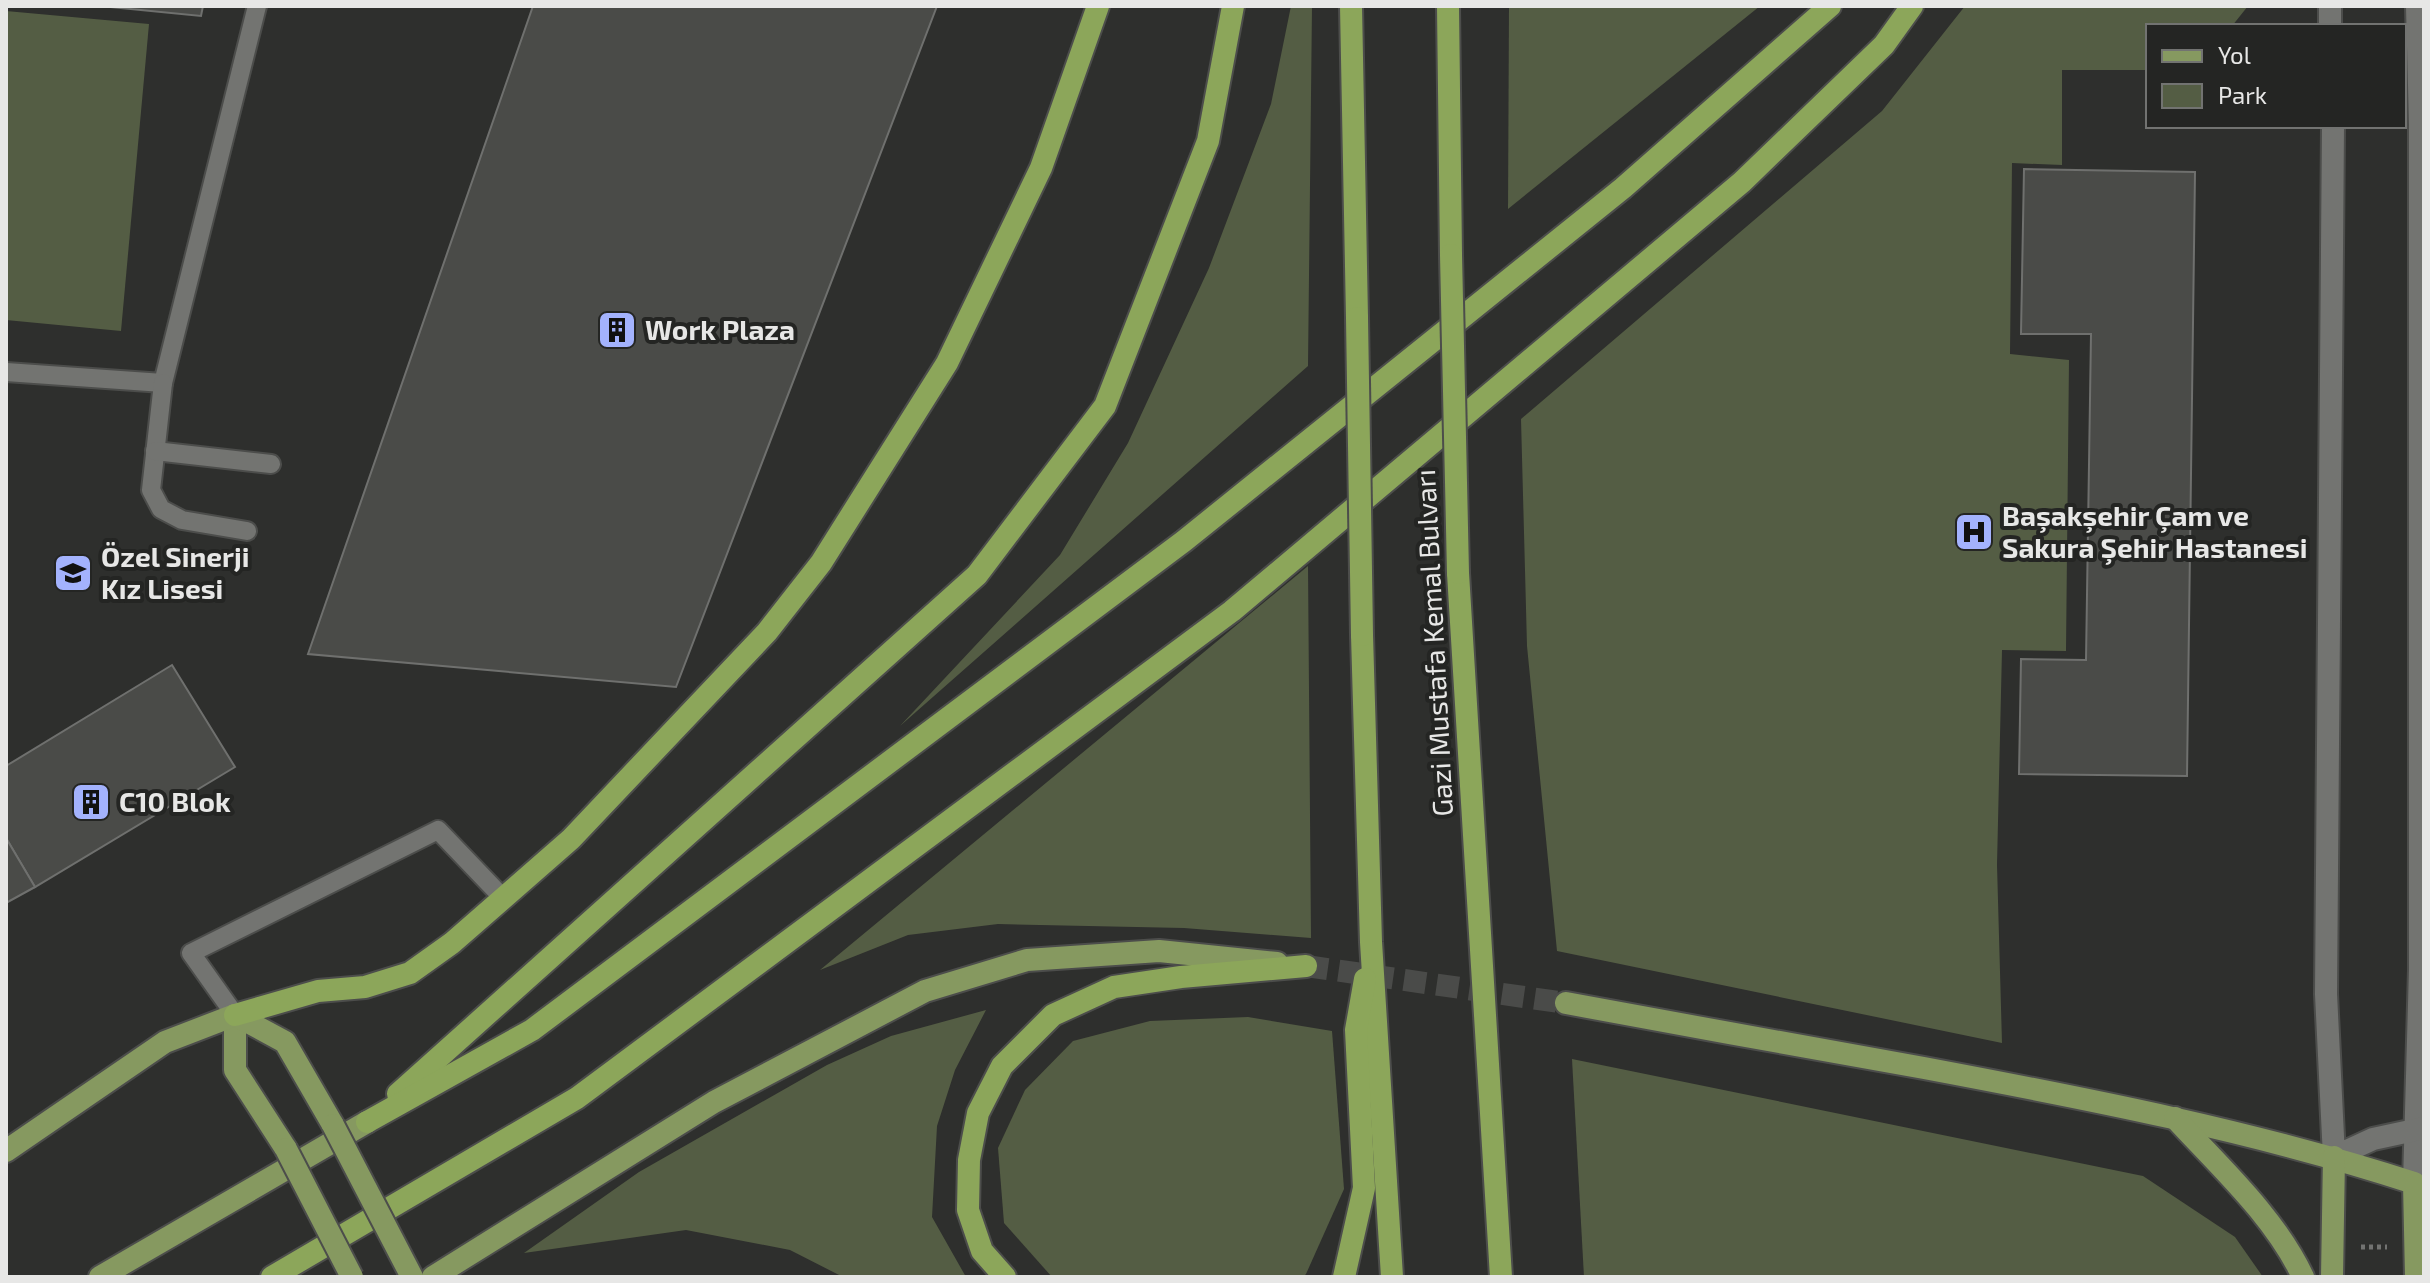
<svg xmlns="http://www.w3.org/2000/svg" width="2430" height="1283" font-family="'Exo 2',sans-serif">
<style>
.green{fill:#545d44}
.building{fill:#4a4b48;stroke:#6f706e;stroke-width:2}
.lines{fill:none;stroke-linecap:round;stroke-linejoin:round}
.primary-tunnel{stroke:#4a4b49;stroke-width:22;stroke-dasharray:22 11;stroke-linecap:butt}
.service-casing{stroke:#4c4d4b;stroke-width:22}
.tertiary-casing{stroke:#4c4d4b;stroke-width:26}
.primary-casing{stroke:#4c4d4b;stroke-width:26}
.trunk-casing{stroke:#4c4d4b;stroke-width:26}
.path{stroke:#727371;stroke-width:5;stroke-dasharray:4 4;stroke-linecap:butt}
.service{stroke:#737471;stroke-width:18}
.tertiary{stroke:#737471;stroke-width:22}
.primary{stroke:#869960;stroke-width:22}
.trunk{stroke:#8ca65a;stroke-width:22}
.primary-bridge-casing{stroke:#4c4d4b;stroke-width:26;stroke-linecap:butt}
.trunk-bridge-casing{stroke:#4c4d4b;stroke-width:26;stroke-linecap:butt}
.primary-bridge{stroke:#869960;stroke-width:22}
.trunk-bridge{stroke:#8ca65a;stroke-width:22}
.labels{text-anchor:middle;stroke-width:8;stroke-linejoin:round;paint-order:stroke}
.poi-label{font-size:28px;font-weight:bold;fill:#e7e7e6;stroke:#242523;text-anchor:start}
.street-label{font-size:28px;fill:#e7e7e6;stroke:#242523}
</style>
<rect width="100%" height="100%" fill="#2e2f2d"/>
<!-- green -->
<g class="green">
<polygon points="1291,6 1312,6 1308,366 900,726 1060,555 1128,443 1209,268 1271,104"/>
<polygon points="1509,6 1760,6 1508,209"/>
<polygon points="1965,6 2248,6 2232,26 2148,26 2148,70 2062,70 2062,165 2012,163 2010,354 2069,360 2066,651 2002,650 1997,865 2002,1043 1557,951 1527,646 1521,419 1882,111"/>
<polygon points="6,11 149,24 121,331 6,320"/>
<polygon points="1308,566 1311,938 1184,928 998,924 908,935 820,970"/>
<polygon points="986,1010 955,1070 937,1126 932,1217 966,1277 843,1277 790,1250 686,1230 524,1253 639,1172 827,1065 891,1036"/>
<polygon points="1248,1017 1332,1031 1344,1189 1306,1274 1303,1277 1052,1277 1004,1223 998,1148 1025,1090 1073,1041 1150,1021"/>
<polygon points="1572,1059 2143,1176 2235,1237 2263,1277 1584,1277"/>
</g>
<!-- building -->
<g class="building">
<polygon points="100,6 203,6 201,16"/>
<polygon points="533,6 937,6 676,687 308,654"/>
<polygon points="2024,169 2195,172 2187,776 2019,774 2021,659 2086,660 2091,334 2021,334"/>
<polygon points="172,665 235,767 35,887 6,838 6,766"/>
<polygon points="6,838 35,887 6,903"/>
</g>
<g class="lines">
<!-- primary-tunnel -->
<polyline class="primary-tunnel" points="1306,966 1566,1003"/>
<defs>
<g id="service">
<polyline points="6,372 163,383 257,6"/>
<polyline points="163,383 151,490 161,509 182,520 247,531"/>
<polyline points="155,451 271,464"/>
<polyline points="235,1015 191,953 438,830 503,898"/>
</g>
<g id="tertiary">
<polyline points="2330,6 2330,26"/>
<polyline points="2417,6 2420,125 2420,969 2414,1183 2424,1184"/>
<polyline points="2333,126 2326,994 2334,1157 2373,1139 2424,1128"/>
</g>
<g id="primary">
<path d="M1566,1003C1685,1025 1805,1047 1924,1068C2089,1099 2254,1131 2414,1183L2416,1277"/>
<polyline points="235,1015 235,1070 286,1149"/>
<path d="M2175,1118C2220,1167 2275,1217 2303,1277"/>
<polyline points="6,1151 165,1042 235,1015 285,1042 333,1125"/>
<polyline points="100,1277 367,1122"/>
<polyline points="433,1277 714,1102 925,991 1027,960 1159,951 1277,963"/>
<polyline points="2332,1277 2334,1157"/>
</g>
<g id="trunk">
<polyline points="1351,6 1357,318"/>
<polyline points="1448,6 1451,255"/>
<polyline points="1458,573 1501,1277"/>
<polyline points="1362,635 1371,942 1392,1277"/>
<polyline points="235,1015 318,991 365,987 410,973 452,943 571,839 767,632 821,563 947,363 1041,168 1098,6"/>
<polyline points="398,1094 977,575 1105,406 1208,141 1233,6"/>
<polyline points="367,1122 532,1030 1184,541 1623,188 1830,6"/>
<polyline points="272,1277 577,1098 1232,611 1742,182 1884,45 1912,6"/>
<polyline points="1005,1277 982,1251 968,1210 969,1160 978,1113 1002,1066 1053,1015 1114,987 1181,977 1306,966"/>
<polyline points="1344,1277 1364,1188 1356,1030 1365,979"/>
</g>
</defs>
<!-- service casing -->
<use href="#service" class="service-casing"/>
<!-- tertiary casing -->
<use href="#tertiary" class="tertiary-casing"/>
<!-- primary casing -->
<use href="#primary" class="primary-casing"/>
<!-- trunk casing -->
<use href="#trunk" class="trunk-casing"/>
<!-- path -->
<polyline class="path" points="2361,1247 2387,1247"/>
<!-- service -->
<use href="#service" class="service"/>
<!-- tertiary -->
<use href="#tertiary" class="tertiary"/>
<!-- primary -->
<use href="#primary" class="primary"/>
<!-- trunk -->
<use href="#trunk" class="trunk"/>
<defs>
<g id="primary-bridge">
<polyline points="333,1125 412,1277"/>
<polyline points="286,1149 352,1277"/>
</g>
<g id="trunk-bridge">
<polyline points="1451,255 1458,573"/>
<polyline points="1357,318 1362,635"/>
</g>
</defs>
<!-- primary-bridge casing -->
<use href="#primary-bridge" class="primary-bridge-casing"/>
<!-- trunk-bridge casing -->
<use href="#trunk-bridge" class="trunk-bridge-casing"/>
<!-- primary-bridge -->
<use href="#primary-bridge" class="primary-bridge"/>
<!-- trunk-bridge -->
<use href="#trunk-bridge" class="trunk-bridge"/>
</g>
<!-- icons -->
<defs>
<symbol id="building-square" viewBox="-11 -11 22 22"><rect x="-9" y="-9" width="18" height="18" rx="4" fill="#a3b2fd" stroke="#242523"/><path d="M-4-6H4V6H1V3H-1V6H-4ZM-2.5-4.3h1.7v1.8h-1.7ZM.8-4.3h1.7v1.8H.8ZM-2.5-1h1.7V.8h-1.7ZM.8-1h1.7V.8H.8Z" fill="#111"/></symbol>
<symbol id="hospital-square" viewBox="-11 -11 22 22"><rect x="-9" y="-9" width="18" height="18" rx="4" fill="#a3b2fd" stroke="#242523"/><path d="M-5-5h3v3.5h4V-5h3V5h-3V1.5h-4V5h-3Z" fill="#111"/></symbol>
<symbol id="school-square" viewBox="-11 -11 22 22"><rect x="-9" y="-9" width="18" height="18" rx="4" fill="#a3b2fd" stroke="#242523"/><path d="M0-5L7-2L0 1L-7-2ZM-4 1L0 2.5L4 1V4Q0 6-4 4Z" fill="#111"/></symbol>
</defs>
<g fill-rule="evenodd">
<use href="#building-square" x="595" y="308" width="44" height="44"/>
<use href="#hospital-square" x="1952" y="510" width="44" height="44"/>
<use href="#school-square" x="51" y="551" width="44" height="44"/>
<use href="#building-square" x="69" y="780" width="44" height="44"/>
</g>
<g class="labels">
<!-- poi labels -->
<g class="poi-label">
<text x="645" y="340">Work Plaza</text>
<text x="2002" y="526">Başakşehir Çam ve<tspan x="2002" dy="32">Sakura Şehir Hastanesi</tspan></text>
<text x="101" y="567">Özel Sinerji<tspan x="101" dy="32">Kız Lisesi</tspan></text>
<text x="119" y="812">C10 Blok</text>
</g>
<!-- street labels -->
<g class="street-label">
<text transform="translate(1434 643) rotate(-93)" y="10">Gazi Mustafa Kemal Bulvarı</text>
</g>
</g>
<!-- border -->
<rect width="2430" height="1283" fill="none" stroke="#e7e7e6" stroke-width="16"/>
<!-- legend -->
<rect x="2146" y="24" width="260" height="104" fill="#242523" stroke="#727371" stroke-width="2"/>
<rect x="2162" y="50" width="40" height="12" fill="#869960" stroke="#727371" stroke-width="2"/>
<text x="2218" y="64" font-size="24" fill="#e7e7e6">Yol</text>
<rect x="2162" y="84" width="40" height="24" fill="#545d44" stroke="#727371" stroke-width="2"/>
<text x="2218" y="104" font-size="24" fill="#e7e7e6">Park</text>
</svg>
